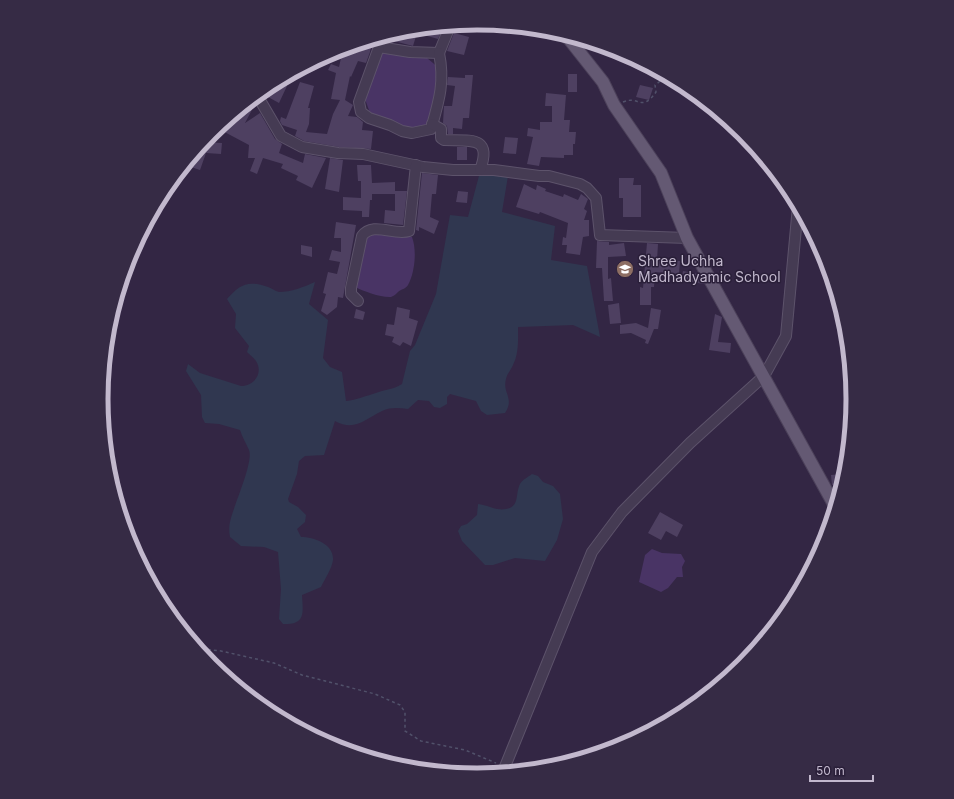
<svg xmlns="http://www.w3.org/2000/svg" width="954" height="799" font-family="Inter,sans-serif">
<style>
.green{fill:#303750}
.water{fill:#493465}
.building{fill:#4e4061}
.lines{fill:none;stroke-linecap:round;stroke-linejoin:round}
.street-casing{stroke:#5d536b;stroke-width:12}
.primary-casing{stroke:#4c415a;stroke-width:14}
.path{stroke:#51516a;stroke-width:1.5;stroke-dasharray:3 3;stroke-linecap:butt}
.street{stroke:#453b53;stroke-width:10}
.primary{stroke:#645973;stroke-width:12}
.labels{text-anchor:middle;stroke-width:3;stroke-linejoin:round;paint-order:stroke}
.poi-label{font-size:14px;fill:#c2b8cd;stroke:#2a1f39;text-anchor:start}
.rim{fill:none;stroke:#c2b8cd;stroke-width:5}
</style>
<rect width="100%" height="100%" fill="#332644"/>
<!-- green -->
<g class="green">
<path d="M480,172L508,176L502,212L555,226L551,260L587,266L600,337L573,325L518,327C518,340 519,353 513,365C511,370 507,374 506,379C502,393 515,398 505,413L487,415L481,411L476,401L450,394L447,397V404L440,408L434,407L429,401L418,400L408,409C399,408 391,407 382,411C365,419 355,432 335,421L324,455L305,456L299,461L297,474L288,499L289,502L298,507L306,515L305,522L297,529L301,537C314,537 334,544 333,560C332,568 325,579 321,587L302,595C303,613 306,625 283,624L279,619L281,589L278,552L264,547L241,546L230,537C229,532 229,526 230,522C233,507 254,462 249,450C246,443 242,437 240,430L219,424L205,423L202,417L201,395L186,371L188,364L200,373L241,386C253,386 264,374 256,361C254,358 250,355 247,352L249,346L235,328L236,314L227,299C240,284 248,280 268,287C271,288 275,291 279,292C291,292 304,287 315,282L309,304L328,320L323,358L330,367L342,372L346,401C357,400 365,396 376,393C386,389 392,390 402,384L410,351L415,345L436,294L450,215L468,217Z"/>
<path d="M532,474L538,476L543,482L553,486L560,494L563,519L557,540L545,561L515,558L493,565H485L462,541L458,531L461,526L467,524L477,515L478,504C488,505 496,511 506,509C520,507 515,494 520,484C522,480 528,477 532,474Z"/>
</g>
<!-- water -->
<g class="water">
<polygon points="385,50 427,58 440,69 439,81 429,121 425,126 411,129 370,113 365,99 379,58"/>
<path d="M366,233L412,237C417,250 415,273 408,285C406,289 401,289 398,292C396,294 394,296 391,297C382,298 363,291 355,287Z"/>
<polygon points="652,549 662,553 681,554 685,561 682,567 683,577 677,577 668,588 661,592 639,582 645,555"/>
</g>
<!-- building -->
<g class="building">
<polygon points="443,26 438,39 417,33 413,46 390,40 392,34 404,30"/>
<polygon points="454,33 469,37 464,55 447,51"/>
<polygon points="364,42 363,46 371,47 370,52 366,63 358,61 351,77 350,76 345,100 353,105 348,116 357,117 363,122 362,130 373,131 371,149 339,147 304,141 295,136 297,130 282,125 280,121 281,117 286,119 300,82 314,86 308,108 310,108 309,124 306,132 327,134 333,114 340,100 331,99 336,73 328,70 331,64 339,67 343,49"/>
<rect x="568" y="74" width="9" height="18"/>
<polygon points="465,75 473,75 469,118 463,118 462,129 453,128 453,134 448,134 447,126 443,123 444,106 452,106 455,86 447,85 448,77 465,78"/>
<polygon points="278,81 287,86 279,103 268,97 267,98 263,92"/>
<polygon points="640,85 653,88 649,100 636,97"/>
<polygon points="546,93 566,95 564,120 570,120 569,132 576,132 575,144 573,144 573,155 564,155 564,158 541,157 539,166 527,164 533,137 527,136 528,128 540,130 540,122 552,122 552,106 545,106"/>
<polygon points="252,99 255,104 245,123 260,113 275,139 282,144 279,153 303,163 305,154 326,158 312,188 296,180 298,176 281,168 283,164 263,158 257,174 250,171 255,158 248,158 249,145 217,128"/>
<polygon points="505,137 518,138 516,154 503,153"/>
<polygon points="204,142 222,143 221,154 206,153 200,170 185,165"/>
<rect x="457" y="147" width="10" height="13"/>
<polygon points="330,158 343,160 339,192 325,189"/>
<polygon points="357,165 371,165 372,183 395,182 395,194 372,194 372,200 370,200 369,217 362,217 362,211 343,210 343,197 361,198 361,181 358,181"/>
<polygon points="422,173 438,175 436,194 432,194 430,217 439,221 434,234 419,227 419,231 416,230"/>
<polygon points="619,178 634,178 633,185 641,185 641,217 623,217 623,198 619,198"/>
<polygon points="524,184 536,190 537,185 546,189 545,191 563,197 564,194 578,200 581,194 588,199 584,209 587,211 584,220 589,220 589,236 583,237 580,255 566,253 567,245 562,245 563,237 566,238 568,223 540,212 539,214 516,207"/>
<polygon points="395,191 407,191 403,225 384,223 385,210 395,211"/>
<polygon points="458,191 468,192 467,203 456,202"/>
<polygon points="336,222 356,225 343,298 338,297 337,307 327,315 321,311 326,294 323,293 328,272 337,274 340,262 329,260 332,250 341,252 341,238 334,238"/>
<polygon points="597,241 609,242 609,245 624,243 626,256 608,257 608,279 611,278 613,301 604,301 602,268 596,268"/>
<polygon points="647,243 658,244 657,260 680,261 679,274 655,272 654,287 651,287 651,305 640,305 640,287 643,288"/>
<polygon points="301,245 312,247 312,257 301,254"/>
<polygon points="683,271 698,274 704,284 681,280"/>
<polygon points="619,303 621,323 610,324 608,305"/>
<polygon points="397,307 410,310 409,318 418,321 411,346 403,342 400,346 392,342 394,337 385,335 387,324 394,325"/>
<polygon points="651,308 661,310 658,329 654,329 648,344 645,343 646,340 631,333 620,334 620,325 636,323 648,328"/>
<polygon points="356,309 365,312 363,320 354,318"/>
<polygon points="715,314 722,317 718,342 731,343 730,353 709,350"/>
<polygon points="843,474 843,484 832,485 831,475"/>
<polygon points="660,512 683,525 677,537 666,531 661,540 648,533"/>
</g>
<g class="lines">
<defs>
<g id="street">
<polyline points="376,39 379,47 410,52 439,53 450,26"/>
<path d="M379,47L359,102L361,112L369,118L390,125L402,131L412,133L431,129C439,101 445,82 439,53"/>
<polyline points="257,95 281,136 302,147 338,153 363,154 423,167 453,170 494,170 539,176 549,176 580,184 587,188 596,198 600,235 687,238"/>
<path d="M432,124L441,129V138L444,140C469,141 493,135 480,170"/>
<path d="M358,301L351,294V288L362,236C373,221 394,236 409,231L416,165"/>
<polyline points="502,774 592,552 622,512 690,443 764,376 786,336 798,206"/>
</g>
<polyline id="primary" points="563,34 569,39 603,82 614,105 661,173 687,238 836,508"/>
</defs>
<!-- street casing -->
<use href="#street" class="street-casing"/>
<!-- primary casing -->
<use href="#primary" class="primary-casing"/>
<!-- path -->
<g class="path">
<path d="M623,102C639,95 641,113 656,92L655,85L667,76"/>
<polyline points="196,648 221,651 274,663 302,675 375,694 400,705 405,712 405,731 421,741 465,750 496,763"/>
</g>
<!-- street -->
<use href="#street" class="street"/>
<!-- primary -->
<use href="#primary" class="primary"/>
</g>
<!-- icons -->
<defs>
<symbol id="school-disc" viewBox="-11 -11 22 22"><circle r="9.5" fill="#8d6e63" stroke="#2a1f39"/><path d="M0-5L7-2L0 1L-7-2ZM-4 1L0 2.5L4 1V4Q0 6-4 4Z" fill="#fff"/></symbol>
</defs>
<g fill-rule="evenodd">
<use href="#school-disc" x="615" y="259" width="20" height="20"/>
</g>
<g class="labels">
<!-- poi labels -->
<g class="poi-label">
<text x="638" y="266">Shree Uchha<tspan x="638" dy="16">Madhadyamic School</tspan></text>
</g>
</g>
<!-- crop -->
<path d="M0 0H954V799H0ZM108 399a369 369 0 1 1 738 0a369 369 0 1 1-738 0Z" fill="#362b45" fill-rule="evenodd"/>
<path class="rim" d="M108 399a369 369 0 1 1 738 0a369 369 0 1 1-738 0Z"/>
<!-- scale -->
<path d="M810 775v6h63v-6" fill="none" stroke="#c2b8cd" stroke-width="2"/>
<text x="816" y="775" font-size="12" fill="#c2b8cd" stroke="#2a1f39" stroke-width="3" paint-order="stroke">50 m</text>
</svg>
